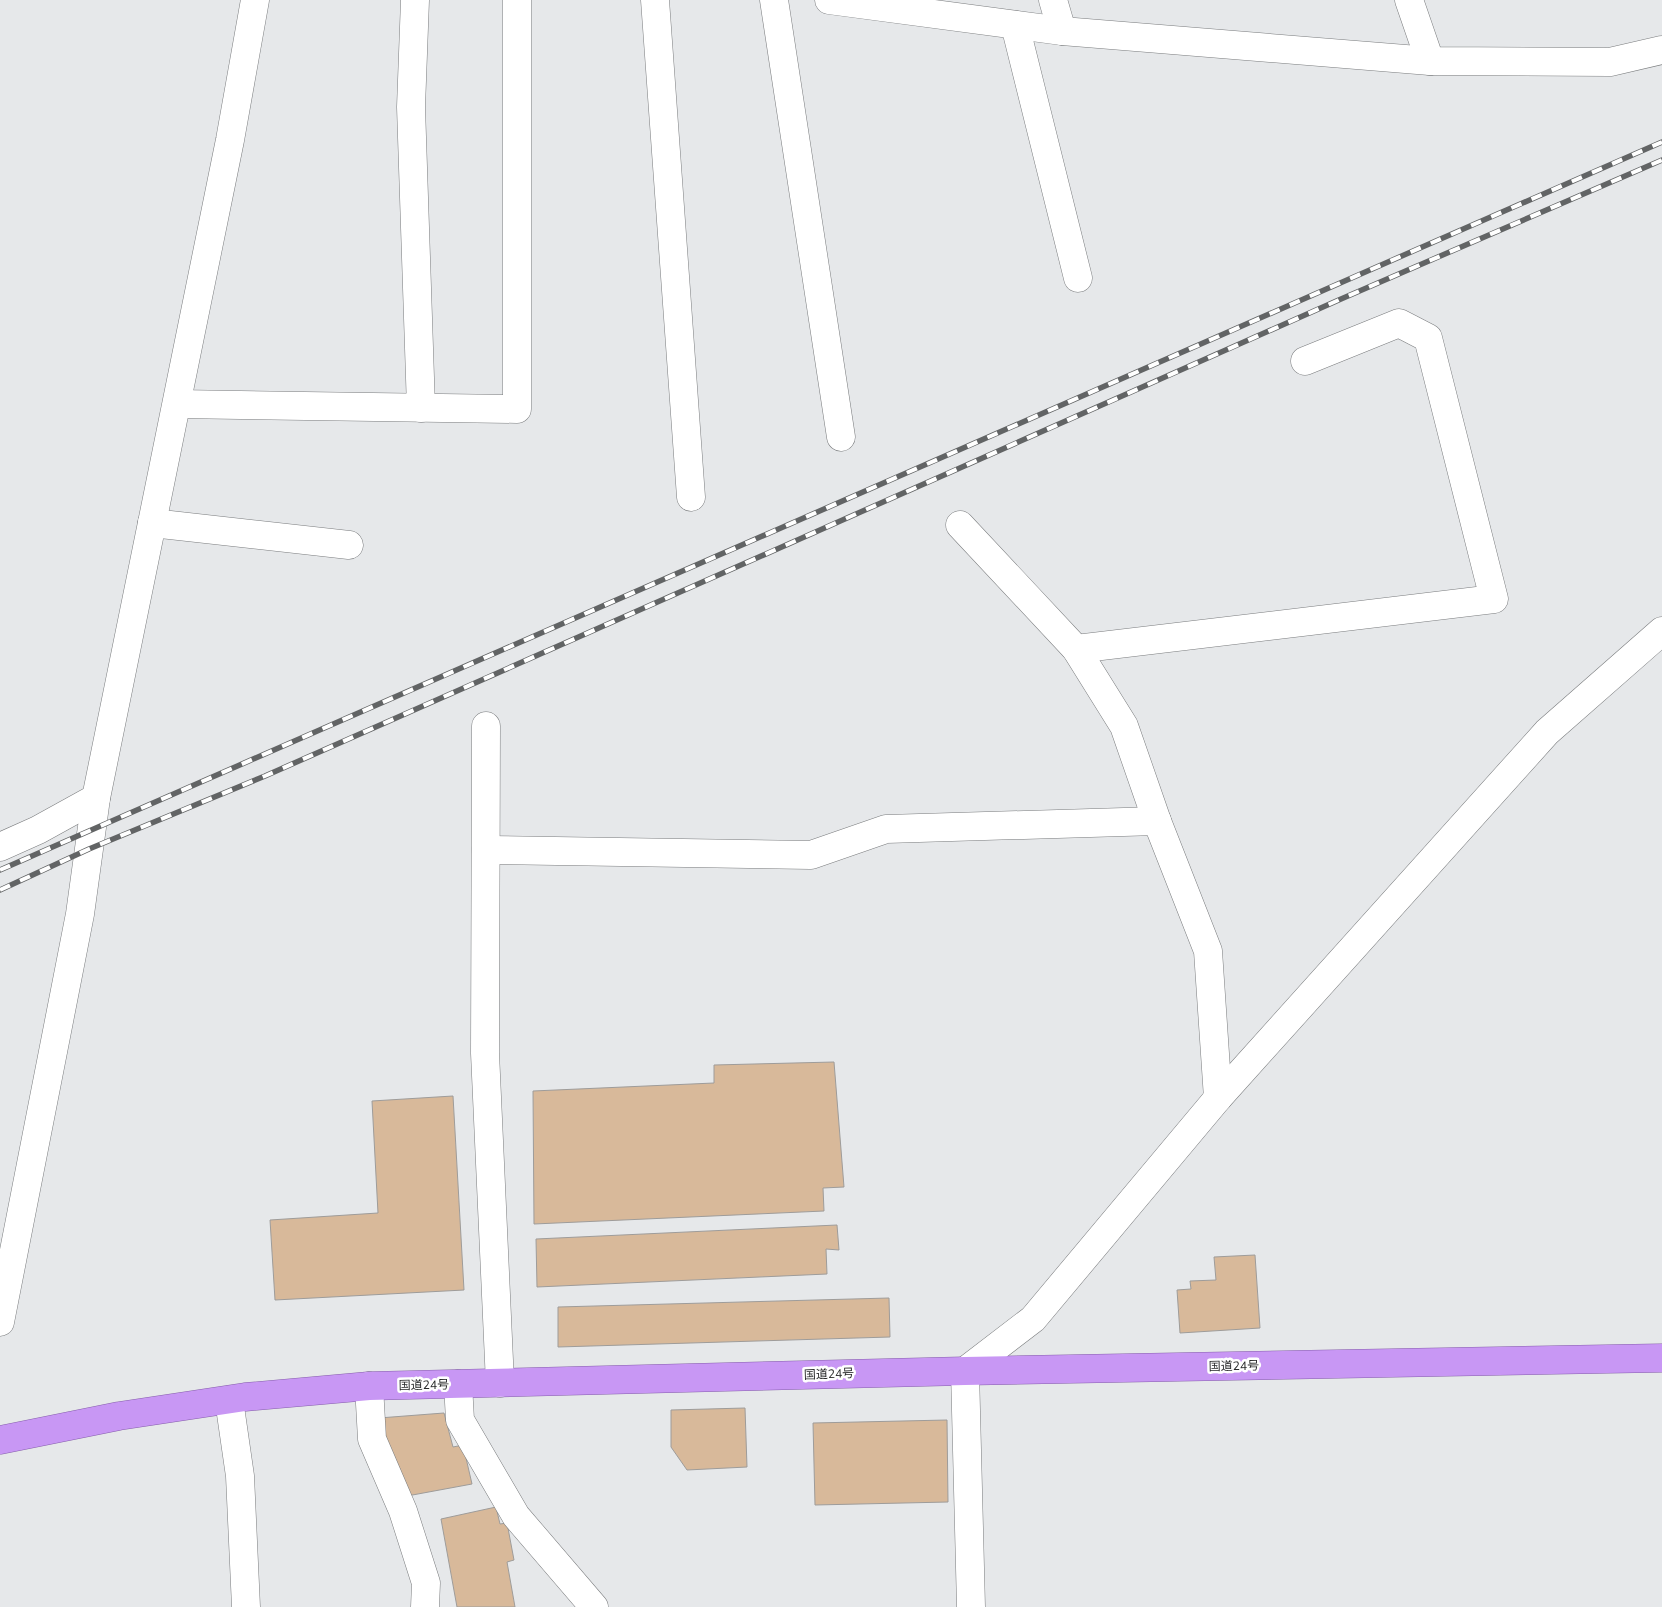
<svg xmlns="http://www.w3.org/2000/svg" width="1662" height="1607" font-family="'Nunito Sans','Noto Sans JP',sans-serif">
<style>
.building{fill:#d8b99a;stroke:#9e9c9a}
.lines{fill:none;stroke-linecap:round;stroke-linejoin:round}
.minor-casing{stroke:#7a7c7e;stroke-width:29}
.trunk-casing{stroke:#865fab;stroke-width:29}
.minor{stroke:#fff;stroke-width:28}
.trunk{stroke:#c897f4;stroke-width:28}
.rail-casing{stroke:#626465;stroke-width:5.5}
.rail{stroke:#fff;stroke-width:4;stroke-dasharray:11;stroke-linecap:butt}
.labels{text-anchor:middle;stroke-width:5;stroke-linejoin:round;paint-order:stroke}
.street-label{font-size:12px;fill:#262728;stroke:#fff}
</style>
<rect width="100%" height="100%" fill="#e6e8ea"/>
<!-- building -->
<g class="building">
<polygon points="834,1062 844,1187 823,1188 824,1211 534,1224 533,1091 714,1083 714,1065"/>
<polygon points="453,1096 464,1290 275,1300 270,1220 378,1213 372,1101"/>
<polygon points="837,1225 839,1250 826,1249 827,1274 537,1287 536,1239"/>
<polygon points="1255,1255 1260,1328 1180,1333 1177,1290 1191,1289 1190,1281 1216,1280 1214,1257"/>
<polygon points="889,1298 890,1337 558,1347 558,1307"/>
<polygon points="745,1408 747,1467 687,1470 671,1447 671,1410"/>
<polygon points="444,1413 453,1447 463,1445 472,1484 407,1496 379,1418"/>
<polygon points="947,1420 948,1502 815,1505 813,1423"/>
<polygon points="496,1507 500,1524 507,1523 514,1560 507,1562 515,1607 457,1607 441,1519"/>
</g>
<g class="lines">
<defs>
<g id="minor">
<polyline points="415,0 411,107 421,408"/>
<polyline points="655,0 691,497"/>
<polyline points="774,0 841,437"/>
<polyline points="829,0 1062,31 1430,61 1610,62 1662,50"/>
<polyline points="1053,0 1062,31"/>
<polyline points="1409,0 1430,61"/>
<polyline points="1015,25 1078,278"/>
<polyline points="177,404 517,409 517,0"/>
<polyline points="152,523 349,545"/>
<polyline points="960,525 1076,649 1124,726 1157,821 1208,951 1218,1098"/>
<polyline points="1076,649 1494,599 1428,338 1399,323 1305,361"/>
<polyline points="486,726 485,1053 500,1383"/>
<polyline points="0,847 38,830 96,798"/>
<polyline points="486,850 811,855 886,829 1157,821"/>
<polyline points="0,1322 80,914 96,798 230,140 255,0"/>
<polyline points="458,1384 460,1420 516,1516 594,1607"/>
<polyline points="369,1386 372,1439 403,1511 426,1583 425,1607"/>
<polyline points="229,1400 240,1476 246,1607"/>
<polyline points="971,1607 965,1371 1033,1319 1218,1098 1547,732 1662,631"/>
</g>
<polyline id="trunk" points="0,1440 119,1416 245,1397 369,1386 965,1371 1662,1358"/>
</defs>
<!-- minor casing -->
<use href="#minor" class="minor-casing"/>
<!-- trunk casing -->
<use href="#trunk" class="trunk-casing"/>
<!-- minor -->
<use href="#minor" class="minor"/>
<!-- trunk -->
<use href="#trunk" class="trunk"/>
<defs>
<g id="rail">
<polyline points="0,870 1662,142"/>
<polyline points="0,890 89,849 265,776 1341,299 1662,160"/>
</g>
</defs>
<!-- rail casing -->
<use href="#rail" class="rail-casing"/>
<!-- rail -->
<use href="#rail" class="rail"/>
</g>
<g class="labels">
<!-- street labels -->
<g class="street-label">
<text transform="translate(1234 1366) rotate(-1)" y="4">国道24号</text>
<text transform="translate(829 1374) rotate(-2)" y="4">国道24号</text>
<text transform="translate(424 1385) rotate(-1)" y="4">国道24号</text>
</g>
</g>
</svg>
